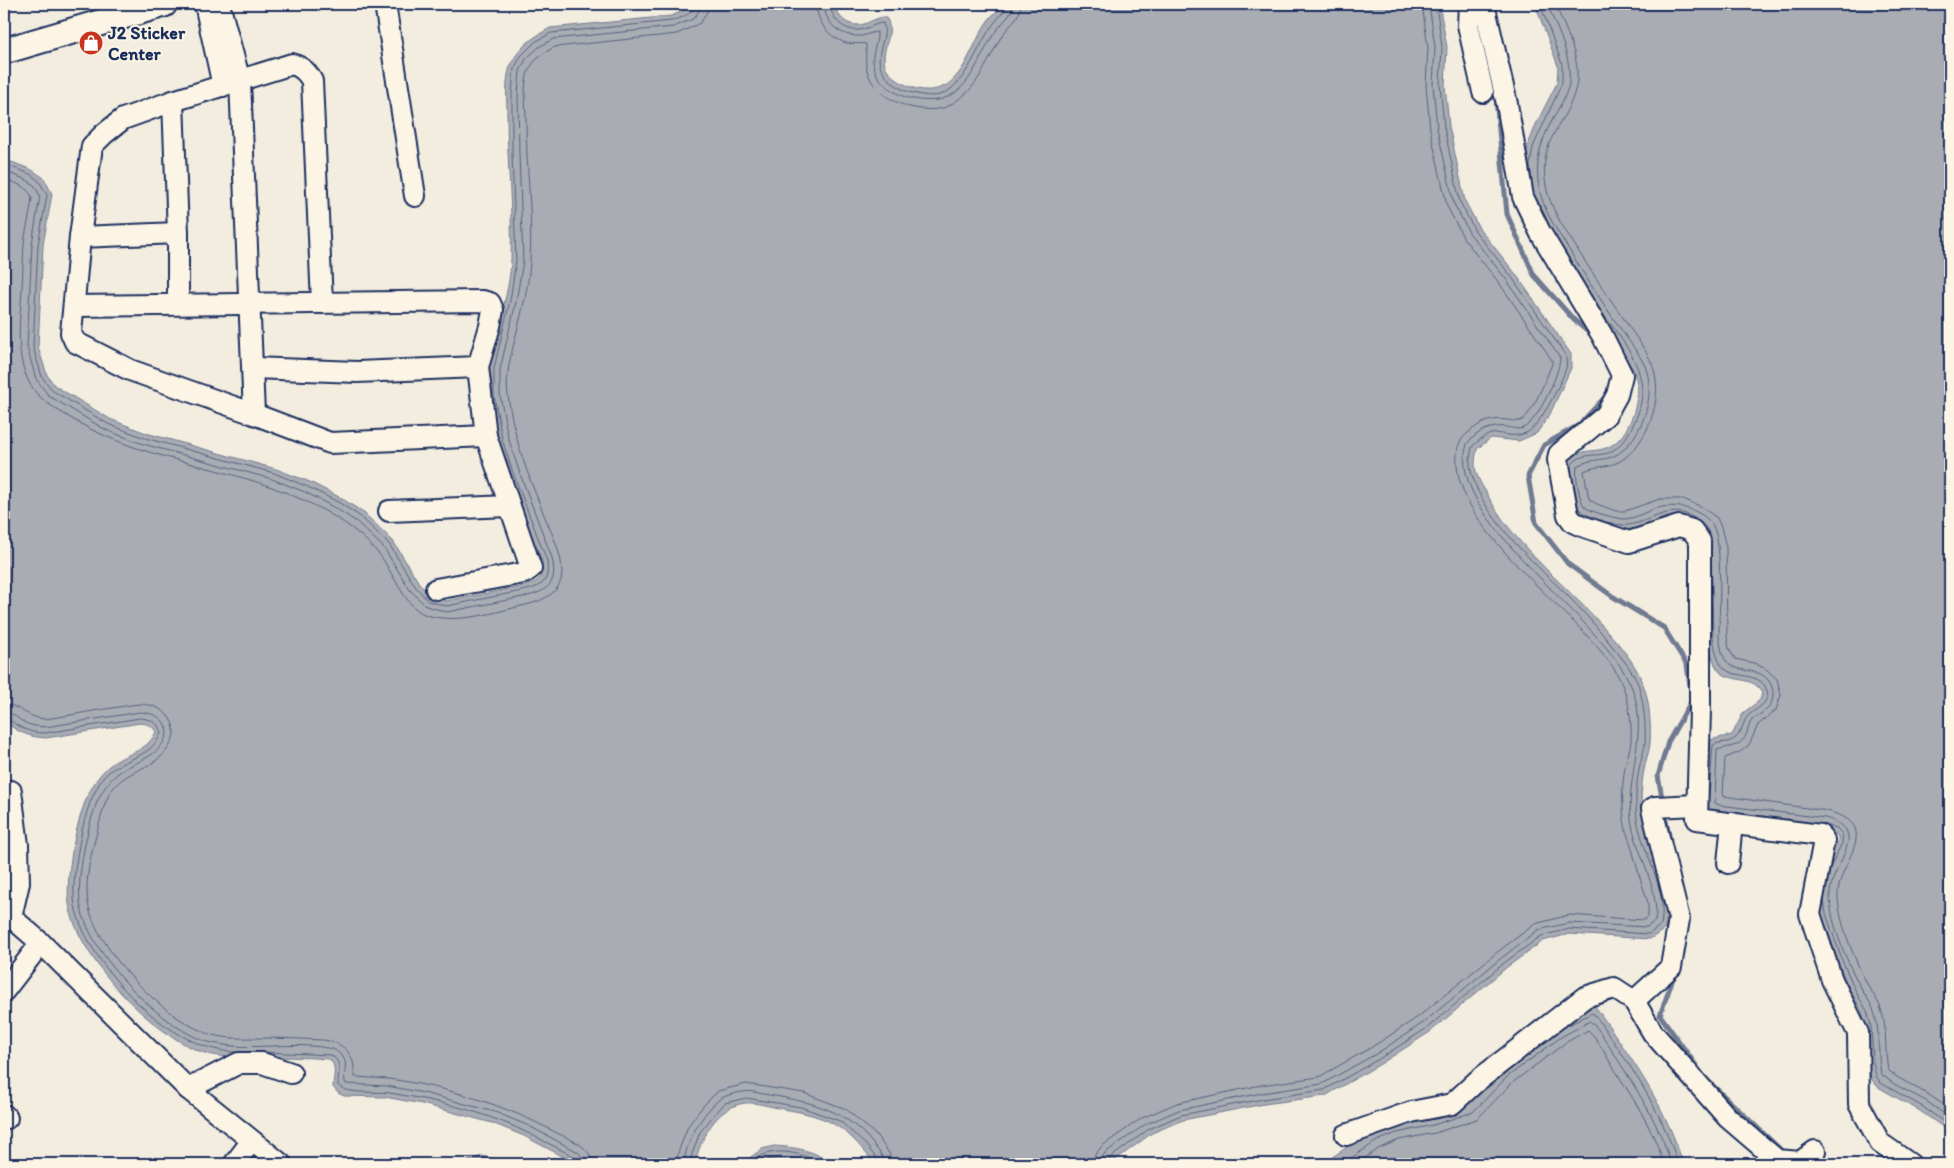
<svg xmlns="http://www.w3.org/2000/svg" width="1954" height="1168" font-family="Itim,sans-serif">
<style>
.water{fill:#a9acb3;stroke:#707a91}
.lines{fill:none;stroke-linecap:round;stroke-linejoin:round}
.shore{stroke:#546180;stroke-width:1}
.stream{stroke:#707a91;stroke-width:5}
.minor-casing{stroke:#1b2f5e;stroke-width:24}
.major-casing{stroke:#1b2f5e;stroke-width:29}
.minor{stroke:#fcf5e5;stroke-width:20}
.major{stroke:#fcf5e5;stroke-width:25}
.labels{text-anchor:middle;stroke-width:4;stroke-linejoin:round;paint-order:stroke}
.poi-label{font-size:18px;font-weight:bold;fill:#1b2f5e;stroke:#fcf5e5;text-anchor:start}
</style>
<rect width="100%" height="100%" fill="#f3ede0"/>
<filter id="ink" filterUnits="userSpaceOnUse"><feTurbulence type="fractalNoise" baseFrequency=".02" numOctaves="2"/><feDisplacementMap in="SourceGraphic" scale="10" xChannelSelector="R" yChannelSelector="G"/><feConvolveMatrix kernelMatrix="1 2 1 2 8 2 1 2 1" color-interpolation-filters="sRGB"/></filter>
<g filter="url(#ink)">
<!-- water -->
<g class="water">
<path d="M691,4H835C837,18 849,28 864,24C870,22 876,18 883,17L887,19C896,36 876,54 888,71C895,80 906,86 917,89C976,101 968,12 1012,4H1439L1447,47L1445,85L1449,126L1465,201L1479,228L1515,273L1571,354V368L1550,414L1537,433L1519,441L1491,438L1477,449C1476,454 1475,460 1475,464C1475,474 1481,484 1486,492C1511,542 1562,582 1600,623C1616,641 1635,661 1643,684C1650,701 1651,726 1650,744C1649,753 1645,762 1644,770C1641,785 1640,804 1643,819C1650,856 1673,891 1665,929L1650,939L1569,934L1543,941L1507,967L1430,1032L1382,1063L1325,1096L1264,1104L1183,1120L1152,1133L1110,1164H875C864,1151 852,1135 837,1126C822,1116 801,1112 783,1109C771,1107 756,1102 745,1103C716,1107 700,1139 695,1164H577L524,1136L492,1123L422,1104L385,1097L344,1096L338,1093L333,1087C333,1077 338,1066 329,1059C305,1057 281,1057 257,1057C241,1057 224,1058 208,1054C155,1039 78,959 69,904C65,878 76,822 87,797C94,782 103,768 118,760C134,751 147,750 156,732C152,725 148,724 140,723L46,738C28,737 18,732 4,721V159L32,170L44,178L52,194L43,245L38,347L47,375L55,386L110,419L146,433L276,469L310,482L341,498L364,513L393,541L419,583L430,596L446,601L525,586C540,581 544,577 542,561C521,509 495,452 489,396C484,350 510,305 511,259C513,211 507,163 507,115C507,100 505,81 510,67C517,48 533,37 550,28L671,16L686,10Z"/>
<path d="M1535,4H1950V1132L1920,1111L1878,1087L1871,1079L1868,1063L1866,1027L1862,1012L1845,980L1821,915L1819,894L1829,856L1838,841V836L1834,833L1823,829L1707,811L1709,740L1732,735L1743,713L1760,700L1762,693C1755,676 1733,683 1720,672C1702,655 1707,574 1707,548L1680,518H1664L1637,528L1626,530L1612,529L1575,514L1567,462C1577,448 1592,453 1606,448C1627,441 1639,406 1637,386C1637,381 1635,376 1634,371L1578,286L1533,210L1525,164L1528,145L1537,122L1557,83L1558,66Z"/>
<path d="M1595,1006C1629,1055 1667,1107 1683,1164H1322L1371,1131L1482,1085L1582,1012Z"/>
<path d="M774,1146C793,1147 817,1150 830,1164H741L762,1149Z"/>
<polygon points="482,1156 499,1160 506,1164 464,1164 469,1160"/>
</g>
<g class="lines">
<!-- shore -->
<g class="shore">
<path d="M816,4C817,22 828,37 846,43C853,44 860,43 866,44C866,56 864,66 870,78C882,102 918,114 943,108C950,106 957,100 963,96C979,84 990,56 1000,39C1007,27 1021,18 1021,4"/>
<path d="M824,4C825,25 841,37 861,36C867,35 872,32 877,32C878,48 868,53 876,73C881,84 898,96 909,98C963,111 971,73 993,35C999,26 1013,14 1014,4"/>
<path d="M830,4C831,21 847,34 864,29C871,27 877,23 883,23C889,38 873,53 882,71C888,81 902,91 913,93C921,95 931,97 940,95C963,88 977,50 988,32C992,25 1007,9 1007,4"/>
<path d="M1547,4C1557,29 1572,56 1569,84C1567,94 1560,106 1555,115C1542,138 1534,160 1539,187C1543,210 1556,229 1568,248C1584,275 1602,302 1620,328C1628,340 1639,353 1645,366C1656,393 1644,431 1623,450C1610,463 1591,457 1577,466C1575,474 1579,501 1585,507C1591,512 1617,519 1625,519C1638,518 1649,509 1662,507C1678,504 1704,510 1713,526C1723,543 1719,614 1719,637C1721,645 1721,655 1727,662C1739,676 1763,664 1772,687C1774,693 1773,700 1770,706C1765,713 1757,715 1752,720C1749,724 1748,730 1746,735C1740,748 1728,746 1717,750L1715,803L1719,805L1825,818C1874,831 1830,863 1830,896C1830,924 1848,964 1862,990C1865,996 1871,1002 1873,1009C1881,1030 1877,1052 1881,1074L1894,1084L1926,1101L1950,1118"/>
<path d="M1555,4C1565,29 1582,59 1576,87C1567,125 1537,139 1546,186C1550,207 1562,225 1574,244C1590,270 1608,296 1626,322C1634,335 1646,349 1652,364C1664,394 1651,436 1626,457C1612,469 1599,464 1584,471L1589,499L1597,504L1616,511H1625L1660,499H1683L1702,507L1717,518L1721,527L1726,547L1727,636L1729,649L1735,659L1754,663L1766,669L1777,679L1781,695L1776,710L1758,725L1749,745L1740,752L1725,758L1723,796L1827,811C1887,826 1836,862 1838,897C1839,924 1856,962 1868,986C1872,993 1877,999 1880,1006C1888,1027 1884,1049 1888,1070L1897,1077L1929,1095L1950,1109"/>
<path d="M4,164L30,174L39,181L47,195L38,245L33,347L42,377L53,391L108,424L145,438L274,473L308,487L338,502L361,517L389,544L415,586L428,601L447,606L527,590C545,585 549,580 547,561L513,473L502,439L494,395V368L510,301L516,261L512,154V94L514,69L521,56L535,42L551,33L672,21C682,17 693,15 694,4"/>
<path d="M4,171L27,180L35,186L40,196L32,244L27,347L36,379L49,396L106,430L143,444L272,479L305,492L335,508L357,522L384,548L410,590L426,606L447,612L528,596C551,590 557,581 552,558L519,471L508,437L500,395V369L516,302L523,261L519,154L518,95L520,71L526,59L539,47L553,39L673,27L693,19L699,11L701,4"/>
<path d="M4,179C15,183 27,186 32,197C31,213 26,227 24,243C23,258 23,274 22,289C20,321 14,355 30,384C38,398 51,406 64,414C140,463 225,463 303,500C331,513 358,529 378,553C392,569 404,606 424,614C456,626 498,611 530,604C546,599 562,591 562,572C562,550 548,527 541,507C526,471 513,434 508,395C505,374 511,356 516,335C522,311 529,286 530,261C533,215 526,167 526,121C526,106 523,86 528,72C533,60 544,52 555,47L677,34L700,23L707,12L708,4"/>
<polyline points="1532,182 1530,165 1533,147 1562,83 1562,64 1540,4"/>
<path d="M1571,467C1576,452 1596,457 1608,453C1620,448 1628,436 1633,425C1658,377 1625,345 1599,308"/>
<path d="M1578,508C1586,518 1616,526 1628,525C1652,522 1672,501 1697,520C1703,524 1707,527 1709,534"/>
<path d="M4,704C19,705 27,718 45,719C69,716 94,710 119,707C126,706 134,704 142,704C151,705 162,708 168,716C174,723 176,732 172,741C160,769 133,766 115,786C105,797 102,814 98,828C92,851 84,878 88,903C96,950 167,1023 213,1035C228,1039 243,1038 259,1038C280,1038 301,1039 323,1040C339,1042 351,1049 354,1066C354,1070 353,1073 355,1077C366,1078 378,1078 389,1079C448,1087 505,1105 557,1133C571,1140 591,1146 592,1164"/>
<path d="M4,712C12,712 15,717 22,721C29,726 37,726 45,727L140,712C154,713 166,718 167,733C161,756 141,759 123,770C111,777 103,789 97,802C87,828 77,875 80,902C86,952 164,1032 212,1043C251,1052 294,1040 333,1049C355,1062 340,1070 346,1084L387,1086L424,1093L495,1112L529,1126L578,1152L583,1158L584,1164"/>
<path d="M4,718C10,719 13,723 18,726C27,731 35,733 45,733L140,718C150,719 158,721 161,733C151,760 120,757 103,778C99,783 95,792 92,798C82,820 70,882 75,906C88,966 172,1053 237,1052"/>
<path d="M1709,796L1713,745C1719,741 1728,744 1734,739C1743,734 1742,720 1750,714C1758,708 1770,702 1767,691C1762,672 1737,679 1725,669C1716,661 1715,648 1713,637L1711,544"/>
<polyline points="1822,824 1837,828 1843,835 1842,843 1831,866"/>
<polyline points="1824,900 1826,914 1842,960 1857,994 1867,1011 1871,1026 1873,1062 1876,1076 1881,1083 1923,1107 1950,1126"/>
<path d="M1563,1028L1592,1013L1594,1014C1627,1060 1662,1110 1678,1164"/>
<path d="M264,1052L331,1055C343,1063 338,1072 338,1085C345,1095 378,1091 390,1093C425,1099 462,1106 495,1119C523,1129 549,1144 575,1157L578,1164"/>
<polyline points="676,1164 679,1150 688,1126 703,1106 718,1091 746,1084 804,1093 846,1109 877,1136 889,1153 892,1164"/>
<path d="M684,1164C685,1142 703,1112 720,1099C726,1095 736,1093 742,1092C751,1090 761,1094 769,1095C811,1102 846,1109 874,1145C878,1151 884,1156 884,1164"/>
<polyline points="690,1164 692,1154 700,1132 714,1115 725,1103 746,1098 801,1107 840,1121 866,1145 877,1159 878,1164"/>
<path d="M748,1164C771,1144 799,1152 823,1164"/>
<path d="M758,1164C775,1154 792,1158 809,1164"/>
<path d="M1093,1164L1095,1155L1102,1146L1142,1118L1177,1103L1261,1085L1319,1077L1372,1047L1418,1017L1496,953L1535,924L1569,915L1644,920L1648,917V903C1642,884 1636,865 1631,845C1628,837 1625,828 1624,820C1622,802 1622,784 1625,767C1627,758 1630,750 1631,741C1632,717 1628,693 1616,672C1579,610 1442,525 1458,447C1460,440 1464,436 1469,432C1481,422 1491,418 1507,420C1512,420 1517,423 1522,420C1532,415 1547,376 1552,364V360L1500,284L1464,239L1447,206L1430,129L1426,86L1428,48L1422,4"/>
<path d="M1101,1164L1102,1158L1105,1153L1146,1124L1179,1110L1262,1093L1322,1084L1376,1054L1423,1023L1500,959L1538,930L1569,923L1647,927L1655,921C1661,892 1635,850 1631,819C1626,775 1649,730 1632,688C1605,618 1443,519 1467,444C1477,431 1491,425 1507,427C1513,428 1517,430 1523,428C1537,423 1560,373 1560,358L1506,279L1470,234L1454,204L1437,128L1433,85L1435,47L1429,4"/>
<path d="M1107,1164L1110,1158L1149,1129L1181,1115L1263,1099L1324,1090L1379,1059L1427,1028L1504,963L1541,936L1569,929L1649,934L1661,925C1668,889 1643,854 1637,819C1635,803 1636,785 1639,769C1640,761 1644,752 1645,744C1646,726 1644,704 1639,687C1634,672 1622,658 1612,646C1598,628 1583,611 1567,595C1535,564 1476,511 1470,466C1469,460 1471,453 1472,447C1497,421 1503,442 1526,433C1539,428 1562,382 1566,368C1567,364 1566,360 1566,356L1511,276L1475,231L1460,202L1444,127L1440,85L1442,47L1436,4"/>
<path d="M1342,1164L1377,1141L1397,1133L1433,1125L1473,1112L1507,1077L1561,1037L1590,1021C1599,1028 1606,1042 1613,1052C1635,1087 1660,1124 1671,1164"/>
<path d="M1356,1164L1380,1148L1399,1140L1435,1133L1477,1119L1512,1083L1565,1043L1588,1030C1597,1038 1604,1052 1610,1062C1630,1094 1653,1127 1664,1164"/>
</g>
<!-- stream -->
<g class="stream">
<polyline points="1496,98 1507,214 1534,275 1574,320 1594,337"/>
<polyline points="1607,395 1579,425 1544,445 1528,476 1536,523 1568,564 1612,596 1664,628 1687,665 1692,700 1668,742 1658,776 1663,803"/>
<polyline points="1664,811 1670,840"/>
<polyline points="1675,973 1660,1015 1705,1078 1781,1150 1785,1156"/>
</g>
<defs>
<g id="minor">
<polyline points="205,4 223,86"/>
<polyline points="219,4 240,81 254,414"/>
<polyline points="385,4 415,196"/>
<polyline points="1469,4 1468,25 1483,92"/>
<polyline points="1484,4 1507,104 1523,197 1540,232 1602,335 1622,375 1617,395 1606,415 1559,454 1558,460 1568,515 1573,522 1582,526 1629,542 1679,526 1692,530 1700,541 1700,710 1697,819 1820,835 1824,840 1810,914 1832,980 1858,1033 1859,1104 1880,1143 1910,1164"/>
<polyline points="173,101 178,233 178,304"/>
<polyline points="80,237 178,233"/>
<path d="M322,303L312,81C307,72 302,67 292,64L173,101L123,119L104,134L92,146L80,237L71,333L75,342L130,370L254,414L330,443L486,436"/>
<polyline points="74,306 483,301 490,303 493,310 490,326 478,367 486,436 531,568 524,573 436,589"/>
<polyline points="253,368 357,372 478,367"/>
<polyline points="389,511 509,506"/>
<polyline points="11,791 18,845 19,883 11,917"/>
<polyline points="1728,863 1732,823"/>
<polyline points="4,911 41,943 188,1089 281,1164"/>
<polyline points="4,991 41,943"/>
<polyline points="1634,1001 1671,967 1679,919 1652,809 1655,807 1697,805"/>
<polyline points="188,1089 239,1063 262,1063 291,1073"/>
<polyline points="4,1115 7,1118"/>
<polyline points="1346,1135 1411,1112 1452,1104 1477,1081 1585,997 1614,988 1634,1001 1653,1033 1728,1118 1777,1160 1800,1162 1815,1151"/>
<polyline points="234,1164 251,1142"/>
</g>
<polyline id="major" points="4,51 164,4"/>
</defs>
<!-- minor casing -->
<use href="#minor" class="minor-casing"/>
<!-- major casing -->
<use href="#major" class="major-casing"/>
<!-- minor -->
<use href="#minor" class="minor"/>
<!-- major -->
<use href="#major" class="major"/>
</g>
</g>
<!-- icons -->
<defs>
<symbol id="shop-disc" viewBox="-11 -11 22 22"><circle r="9.5" fill="#c8321e" stroke="#fcf5e5"/><path d="M-5-2.5h2.3a2.7 3.5 0 0 1 5.4 0H5L5.5 6h-11ZM-1.5-2.5h3a1.5 2.3 0 0 0-3 0Z" fill="#fff"/></symbol>
</defs>
<g fill-rule="evenodd">
<use href="#shop-disc" x="77" y="29" width="28" height="28"/>
</g>
<g class="labels">
<!-- poi labels -->
<g class="poi-label">
<text x="108" y="39">J2 Sticker<tspan x="108" dy="21">Center</tspan></text>
</g>
</g>
<!-- margin -->
<rect width="1954" height="1168" fill="none" stroke="#fcf5e5" stroke-width="20"/>
<rect x="10" y="10" width="1934" height="1148" fill="none" stroke="#1b2f5e" stroke-width="2" filter="url(#ink)"/>
</svg>
